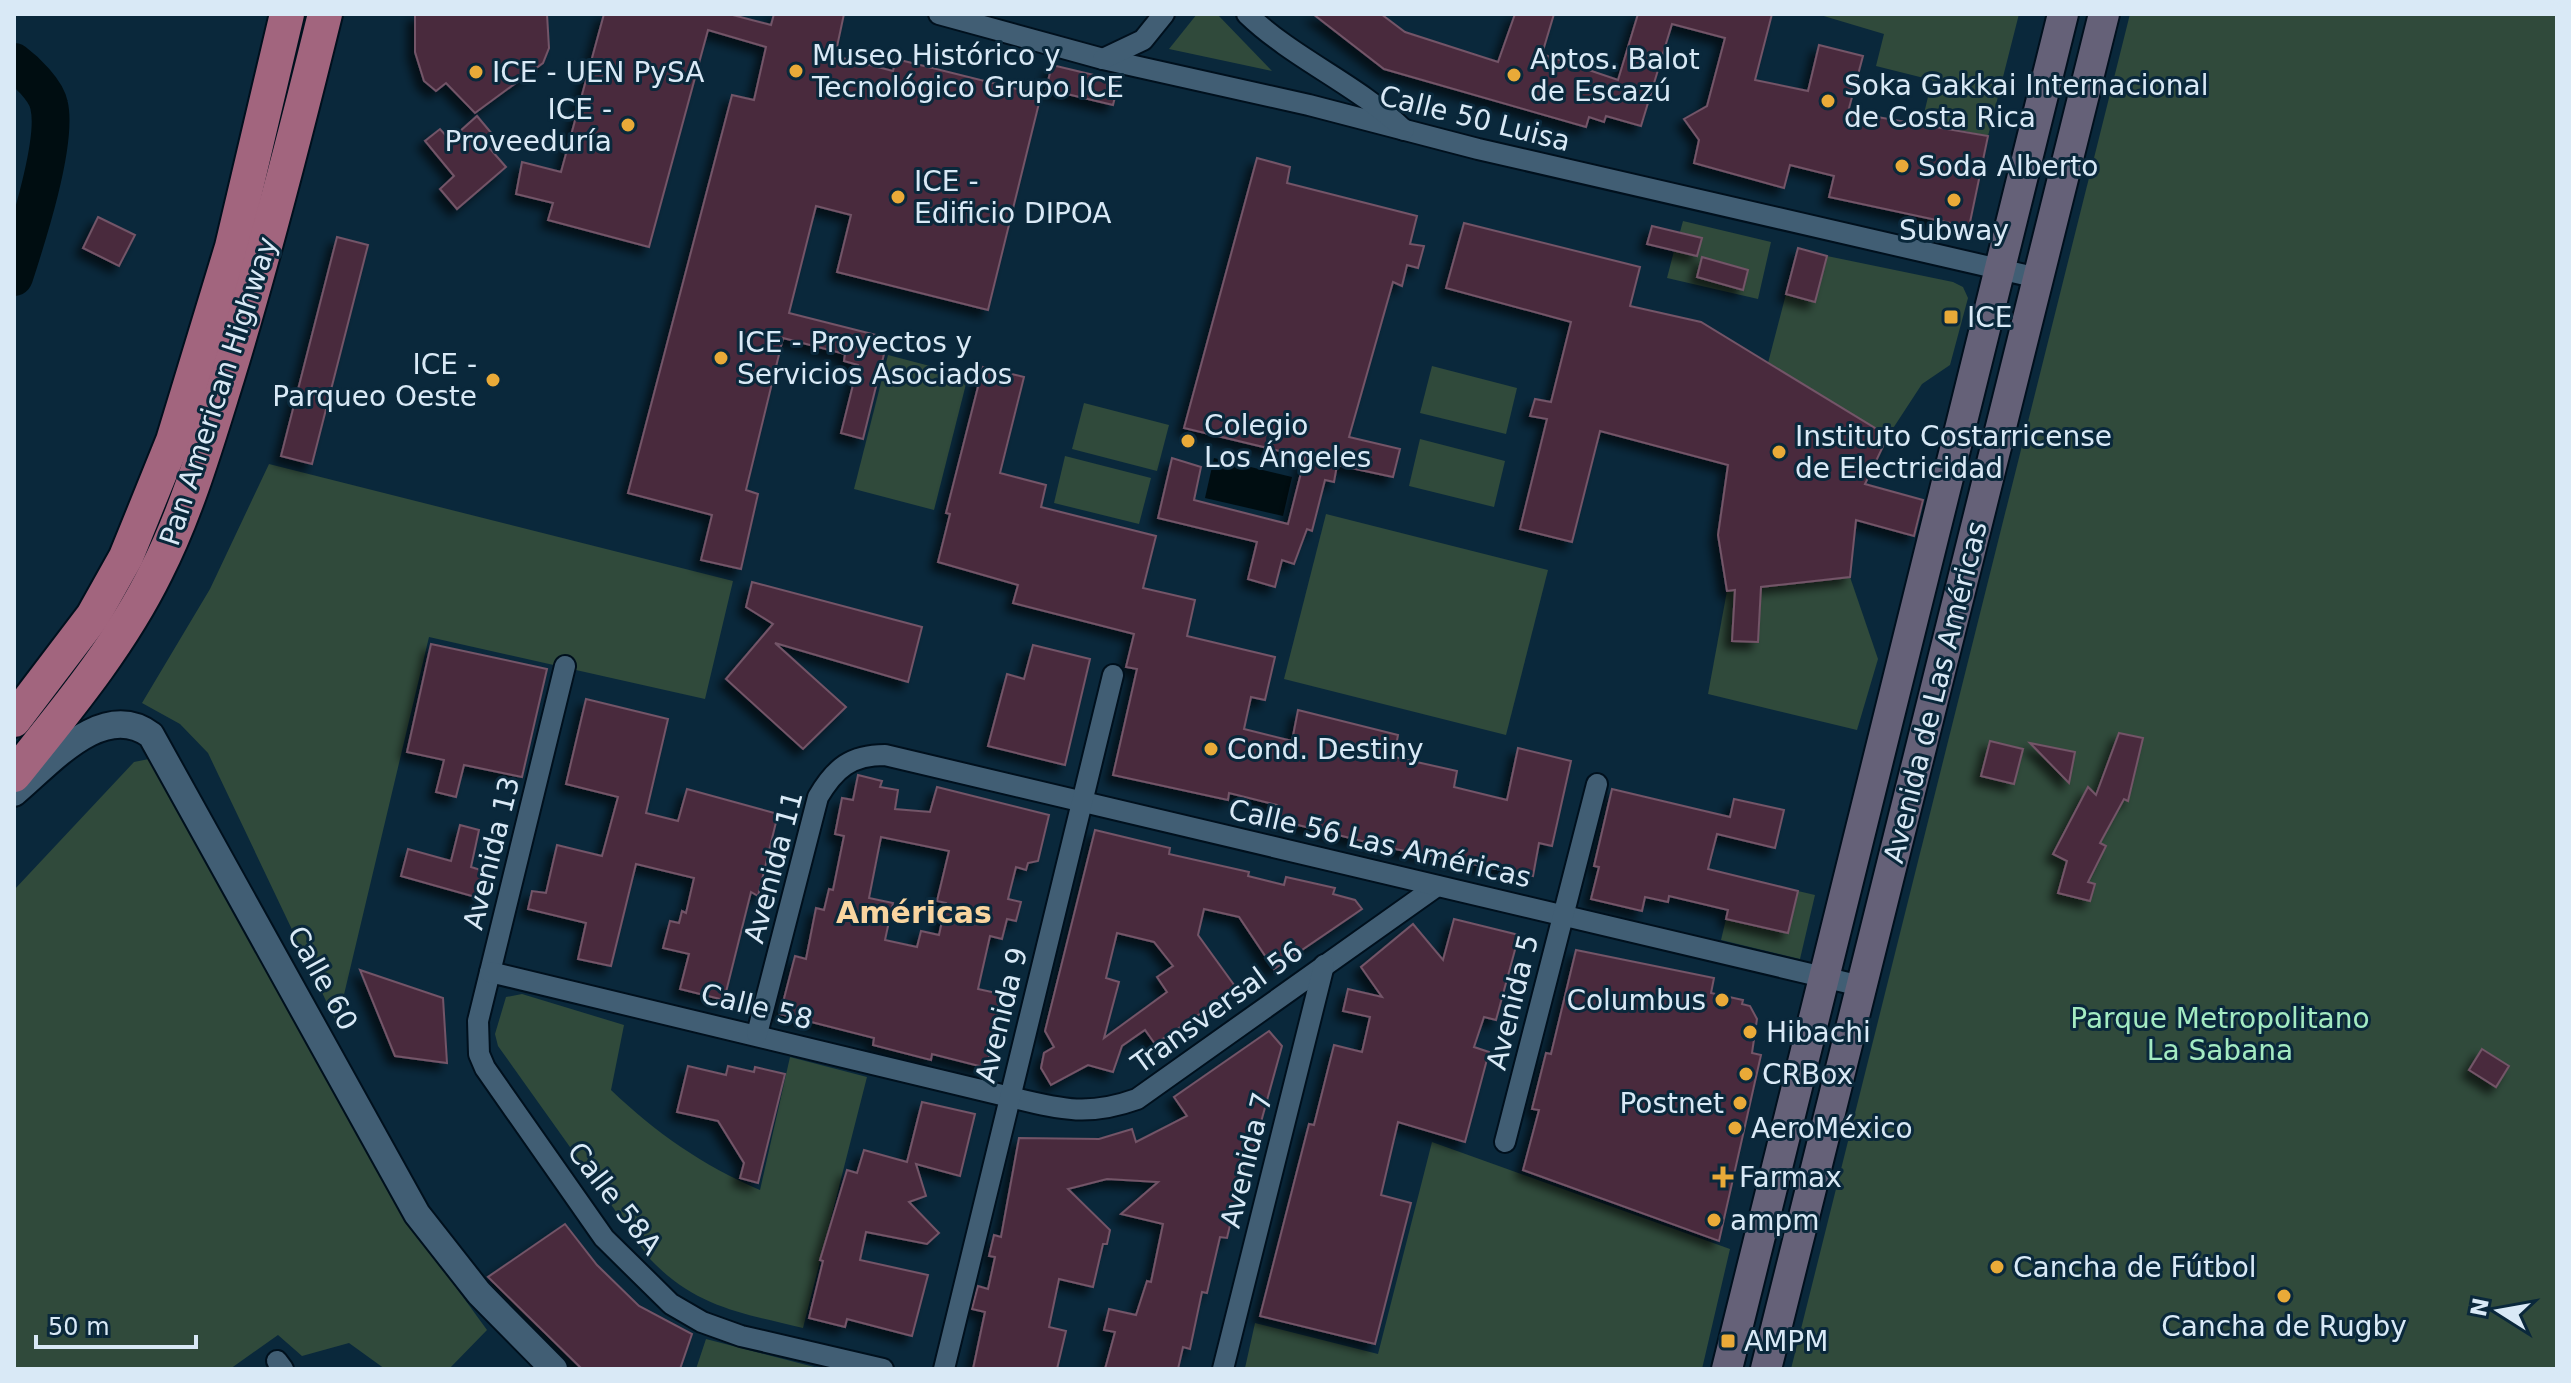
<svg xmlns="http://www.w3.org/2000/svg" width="2571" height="1383" font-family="'DejaVu Sans',sans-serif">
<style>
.green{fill:#304a3b}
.water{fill:#000d11}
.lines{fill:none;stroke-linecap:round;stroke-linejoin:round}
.river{stroke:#000d11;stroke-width:38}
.building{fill:#492c3e;stroke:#735467;stroke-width:2;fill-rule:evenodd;filter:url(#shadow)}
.minor-casing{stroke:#00101d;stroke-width:24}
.tertiary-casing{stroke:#00101d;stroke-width:30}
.secondary-casing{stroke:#00101d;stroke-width:34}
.trunk-casing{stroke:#00101d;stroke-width:38}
.minor{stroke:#415e74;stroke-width:20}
.tertiary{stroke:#415e74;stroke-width:26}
.secondary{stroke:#656178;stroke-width:30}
.trunk{stroke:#a2657e;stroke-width:34}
.poi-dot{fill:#e9aa38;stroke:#0a283b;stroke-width:3}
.labels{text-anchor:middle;stroke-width:6;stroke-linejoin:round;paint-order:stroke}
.poi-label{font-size:28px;fill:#d9e9f6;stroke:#0a283b;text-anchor:start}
.street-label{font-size:28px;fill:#d9e9f6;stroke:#0a283b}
.park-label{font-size:28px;fill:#a4ebc2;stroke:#0a283b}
.neighbourhood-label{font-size:30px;font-weight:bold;fill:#f9d59f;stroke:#0a283b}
</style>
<defs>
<filter id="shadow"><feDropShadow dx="-7" dy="7" stdDeviation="4" flood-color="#0009"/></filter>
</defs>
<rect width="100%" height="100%" fill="#0a283b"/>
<!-- green -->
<g class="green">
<polygon points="1197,14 1217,14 1272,71 1169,49"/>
<polygon points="1817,14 2019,14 1988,136 1922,122 1932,80 1876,66 1884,34"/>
<polygon points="2130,14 2557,14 2557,1369 1791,1369"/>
<polygon points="1683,221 1771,242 1758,299 1667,278 1674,251 1697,256 1702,238 1680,232"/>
<polygon points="1827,256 1953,282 1963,287 1968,298 1950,365 1922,384 1888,436 1768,363 1786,294 1815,301"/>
<polygon points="888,355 968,376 934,510 854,489"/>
<polygon points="1432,366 1517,388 1506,434 1420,413"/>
<polygon points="1084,403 1169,425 1157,471 1072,449"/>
<polygon points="1420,439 1505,461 1494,507 1409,486"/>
<polygon points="1065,456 1151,478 1139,524 1054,503"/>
<polygon points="269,464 733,581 705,699 429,637 337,1024 208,753 180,724 142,703 210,589"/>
<polygon points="1326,514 1548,570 1506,735 1284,679"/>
<polygon points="1850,577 1878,659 1857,730 1708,694 1727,591"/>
<polygon points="154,758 402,1213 487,1330 449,1369 385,1369 349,1343 302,1356 278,1335 230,1369 14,1369 14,890 134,762"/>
<polygon points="1798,891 1815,895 1800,959 1721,940 1726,919 1788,933"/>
<path d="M522,994L624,1025L611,1090C656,1133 702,1165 760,1190L790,1057L867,1077L803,1328C741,1313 695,1307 649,1258L498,1046L495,1034L506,997Z"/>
<polygon points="1432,1142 1730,1249 1702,1369 1245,1368 1255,1323 1378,1354"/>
<polygon points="706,1339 822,1369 696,1369"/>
</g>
<!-- water -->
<polygon class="water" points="1214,458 1292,477 1283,516 1205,498"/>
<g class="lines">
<!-- river -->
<path class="river" d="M14,62C26,71 46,90 49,105C58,142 26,240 14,277"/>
</g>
<!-- building -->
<g class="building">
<polygon points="415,14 547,14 549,48 543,63 475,113 446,83 436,91 424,81 415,52"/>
<polygon points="604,14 729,14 771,25 774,14 844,14 835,56 893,71 896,59 1041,95 988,310 837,272 851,215 816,206 789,313 888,338 863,439 841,433 858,365 844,361 845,354 783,338 746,490 758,494 741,569 701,560 712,515 628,493 732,95 754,100 766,47 708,30 649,247 548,220 553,203 516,194 522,162 561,172"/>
<polygon points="1313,14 1381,14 1405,32 1498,62 1515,14 1554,14 1542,54 1618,80 1638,14 1772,14 1755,80 1808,91 1819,45 1863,56 1848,112 1988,136 1969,227 1829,197 1834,176 1790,165 1784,188 1694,163 1699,140 1684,119 1707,106 1725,38 1672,24 1641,126 1606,116 1604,122 1589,117 1586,127 1384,69"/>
<polygon points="1052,65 1119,81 1113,105 1046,89"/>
<polygon points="477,116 493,135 485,143 506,167 457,209 440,189 454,176 425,141 440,129 450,140"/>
<polygon points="1257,158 1290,167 1287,183 1417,216 1410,244 1424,246 1418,268 1407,265 1402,286 1393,282 1349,437 1400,449 1393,477 1337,465 1334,482 1325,480 1312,531 1307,529 1294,564 1282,560 1275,587 1248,579 1257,542 1158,518 1172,458 1201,467 1194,500 1288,524 1305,457 1184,428"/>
<polygon points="98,217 135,235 119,266 83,248"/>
<polygon points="1464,223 1640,267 1630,306 1701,322 1888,436 1865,484 1923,500 1914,536 1856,520 1850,577 1761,587 1758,642 1732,641 1735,590 1727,591 1718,535 1728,465 1600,431 1572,542 1520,529 1547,419 1530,416 1535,399 1551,402 1571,322 1446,288"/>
<polygon points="1652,226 1702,238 1697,256 1647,244"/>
<polygon points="337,237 368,245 312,464 281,456"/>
<polygon points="1798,248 1827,256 1815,302 1786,294"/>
<polygon points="1702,257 1748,270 1743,290 1697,277"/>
<polygon points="983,367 1024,377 1000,473 1046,485 1041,507 1156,536 1143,588 1195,600 1187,636 1275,657 1265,700 1251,697 1244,729 1292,741 1298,710 1398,735 1394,757 1457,771 1454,787 1507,800 1518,748 1571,761 1552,846 1539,843 1533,876 1390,848 1274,819 1277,805 1229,793 1228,800 1113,775 1137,669 1126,667 1134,634 1013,603 1018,585 938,562 950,514 946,513"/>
<polygon points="752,582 922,627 908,682 775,643 846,707 803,749 726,679 773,624 746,607"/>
<polygon points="431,644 547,669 522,777 464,765 456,797 436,792 444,760 407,752"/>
<polygon points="1033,645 1090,659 1065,765 988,746 1007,674 1024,679"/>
<polygon points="586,699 668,719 646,813 678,821 687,789 778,814 758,896 751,892 724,1000 680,989 689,954 663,948 670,921 679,923 682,911 686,913 694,878 636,864 611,966 578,959 586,923 528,909 532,891 546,893 557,845 602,856 618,797 566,784"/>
<polygon points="2119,733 2143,738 2128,801 2124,799 2100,843 2106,846 2088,882 2095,884 2090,901 2058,893 2067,861 2053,854 2088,787 2096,795"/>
<polygon points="1990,741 2023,749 2014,784 1981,776"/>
<polygon points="2030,743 2075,752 2069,783"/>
<path d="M858,775L882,781L880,787L898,790L895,809L930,812L937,787L1049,815L1038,861L1028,863L1026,870L1016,867L1008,899L1021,902L1016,921L1007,919L1002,939L990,936L978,989L1001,994L987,1068L932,1054L931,1060L873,1045L874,1038L780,1014L795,956L806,959L816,908L824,910L829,889L833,890L844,836L835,834L842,798L853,800ZM881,837L949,851L937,901L946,903L939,935L921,931L917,947L885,940L893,903L869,898Z"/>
<polygon points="1612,789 1730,817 1734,799 1784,810 1775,848 1717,834 1708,869 1798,891 1788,933 1726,919 1728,910 1669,896 1668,902 1645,897 1642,911 1591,899 1599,867 1594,866"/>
<polygon points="460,825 479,830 471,867 487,872 479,898 401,876 408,849 451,861"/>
<path d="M1095,830L1170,848L1169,854L1249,872L1248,876L1284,885L1286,877L1335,888L1333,894L1355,900L1362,909L1274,969L1239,917L1204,909L1198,935L1237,989L1155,1044L1145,1030L1122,1046L1113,1072L1088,1065L1051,1085L1041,1068L1044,1053L1054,1047L1045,1031ZM1117,933L1154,942L1173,966L1157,977L1167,992L1104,1038L1119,982L1106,978Z"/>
<polygon points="1454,919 1519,935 1496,1020 1484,1017 1474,1047 1489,1052 1465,1142 1398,1122 1381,1195 1411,1203 1375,1344 1260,1316 1309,1124 1314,1125 1334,1045 1362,1052 1370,1017 1343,1011 1348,989 1382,997 1361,967 1413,924 1443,960"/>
<polygon points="1576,950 1714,978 1711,993 1743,1000 1742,1004 1750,1006 1757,1019 1752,1053 1761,1055 1719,1241 1523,1170 1539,1110 1532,1109 1546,1053 1551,1054"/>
<polygon points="360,970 443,998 447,1063 395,1056"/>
<polygon points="1269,1031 1282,1046 1253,1151 1248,1150 1227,1238 1220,1237 1207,1293 1202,1292 1190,1349 1183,1347 1178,1369 1105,1369 1115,1332 1104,1330 1109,1309 1136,1315 1147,1281 1151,1282 1163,1224 1121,1214 1158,1182 1107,1179 1068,1189 1110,1230 1107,1244 1103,1244 1093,1287 1059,1279 1049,1327 1066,1331 1057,1369 973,1369 985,1312 972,1309 978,1286 988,1289 995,1257 989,1256 994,1235 1001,1237 1019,1138 1099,1139 1132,1129 1136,1142 1187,1116 1174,1097"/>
<polygon points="2482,1049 2509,1066 2496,1087 2469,1070"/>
<polygon points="688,1066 726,1075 728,1066 754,1072 755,1067 785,1074 758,1183 740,1178 744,1163 718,1121 677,1112"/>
<polygon points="922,1102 975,1114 960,1176 916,1164 926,1196 909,1202 939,1233 927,1244 866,1232 860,1260 928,1275 912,1336 847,1319 845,1327 809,1318 823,1261 820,1260 847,1170 857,1173 864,1150 907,1162"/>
<polygon points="565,1224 597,1265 639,1306 692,1334 680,1369 582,1369 488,1277"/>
</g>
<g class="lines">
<defs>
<g id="minor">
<polyline points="939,14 1103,59 1309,105 1478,149 2038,278"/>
<path d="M1247,14C1295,60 1357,84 1404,130"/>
<polyline points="1103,59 1143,40 1164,14"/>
<polyline points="565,666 478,1021 479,1054 485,1068 604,1238 671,1304 702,1322 741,1336 883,1369"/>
<path d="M490,972L1010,1097C1060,1109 1087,1117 1137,1099L1437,886"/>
<path d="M757,1034L818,797C835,768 851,755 885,755L1861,986"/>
<polyline points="1505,1142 1597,784"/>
<polyline points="277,1361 283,1369"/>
<polyline points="944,1369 1113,675"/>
<polyline points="1223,1369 1324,965"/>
</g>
<path id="tertiary" d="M14,793C49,764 103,699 151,735L417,1214L479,1293L554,1369"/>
<g id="secondary">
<polyline points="1727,1369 2063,14"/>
<polyline points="1766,1369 2104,14"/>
</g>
<g id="trunk">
<polyline points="14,720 93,616 126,557 173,441 232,247 287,14"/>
<path d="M14,775C66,710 119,647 156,572C187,511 207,442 227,378C264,257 295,136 325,14"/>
</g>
</defs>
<!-- minor casing -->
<use href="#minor" class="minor-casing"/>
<!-- tertiary casing -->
<use href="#tertiary" class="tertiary-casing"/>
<!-- secondary casing -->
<use href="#secondary" class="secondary-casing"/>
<!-- trunk casing -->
<use href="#trunk" class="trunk-casing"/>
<!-- minor -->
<use href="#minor" class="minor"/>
<!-- tertiary -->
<use href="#tertiary" class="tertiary"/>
<!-- secondary -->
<use href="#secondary" class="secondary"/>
<!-- trunk -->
<use href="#trunk" class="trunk"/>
</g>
<!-- markers -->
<g class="poi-dot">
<circle cx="796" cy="71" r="8"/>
<circle cx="476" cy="72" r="8"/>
<circle cx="1514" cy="75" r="8"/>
<circle cx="1828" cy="101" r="8"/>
<circle cx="628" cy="125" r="8"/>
<circle cx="1902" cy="166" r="8"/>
<circle cx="898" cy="197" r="8"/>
<circle cx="1954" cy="200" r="8"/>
<rect x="1943" y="309" width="16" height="16" rx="4"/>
<circle cx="721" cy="358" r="8"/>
<circle cx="493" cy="380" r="8"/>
<circle cx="1188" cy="441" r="8"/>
<circle cx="1779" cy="452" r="8"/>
<circle cx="1211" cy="749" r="8"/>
<circle cx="1722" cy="1000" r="8"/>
<circle cx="1750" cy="1032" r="8"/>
<circle cx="1746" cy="1074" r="8"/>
<circle cx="1740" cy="1103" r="8"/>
<circle cx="1735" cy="1128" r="8"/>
<path d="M1719 1165h8v8h8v8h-8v8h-8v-8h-8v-8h8z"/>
<circle cx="1714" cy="1220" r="8"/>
<circle cx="1997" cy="1267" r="8"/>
<circle cx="2284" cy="1296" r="8"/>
<rect x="1720" y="1333" width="16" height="16" rx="4"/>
</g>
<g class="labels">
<!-- poi labels -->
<g class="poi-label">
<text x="812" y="65">Museo Histórico y<tspan x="812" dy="32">Tecnológico Grupo ICE</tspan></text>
<text x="1530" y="69">Aptos. Balot<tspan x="1530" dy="32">de Escazú</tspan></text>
<text x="492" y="82">ICE - UEN PySA</text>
<text x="1844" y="95">Soka Gakkai Internacional<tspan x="1844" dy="32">de Costa Rica</tspan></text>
<text x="612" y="119" text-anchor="end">ICE -<tspan x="612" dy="32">Proveeduría</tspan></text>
<text x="1918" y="176">Soda Alberto</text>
<text x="914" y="191">ICE -<tspan x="914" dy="32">Edificio DIPOA</tspan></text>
<text x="1954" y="240" text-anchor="middle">Subway</text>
<text x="1967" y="327">ICE</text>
<text x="737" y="352">ICE - Proyectos y<tspan x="737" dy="32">Servicios Asociados</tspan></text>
<text x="477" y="374" text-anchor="end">ICE -<tspan x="477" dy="32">Parqueo Oeste</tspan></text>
<text x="1204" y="435">Colegio<tspan x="1204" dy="32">Los Ángeles</tspan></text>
<text x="1795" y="446">Instituto Costarricense<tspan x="1795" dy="32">de Electricidad</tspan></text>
<text x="1227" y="759">Cond. Destiny</text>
<text x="1706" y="1010" text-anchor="end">Columbus</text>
<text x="1766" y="1042">Hibachi</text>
<text x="1762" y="1084">CRBox</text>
<text x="1724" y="1113" text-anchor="end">Postnet</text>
<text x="1751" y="1138">AeroMéxico</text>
<text x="1739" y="1187">Farmax</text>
<text x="1730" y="1230">ampm</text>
<text x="2013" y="1277">Cancha de Fútbol</text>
<text x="2284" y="1336" text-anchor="middle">Cancha de Rugby</text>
<text x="1744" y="1351">AMPM</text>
</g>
<!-- street labels -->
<g class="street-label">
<text transform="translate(1475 118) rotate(14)" y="10">Calle 50 Luisa</text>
<text transform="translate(218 391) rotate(-72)" y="10">Pan American Highway</text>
<text transform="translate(1935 692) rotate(-76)" y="10">Avenida de Las Américas</text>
<text transform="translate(1380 843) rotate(13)" y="10">Calle 56 Las Américas</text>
<text transform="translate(491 853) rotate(-76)" y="10">Avenida 13</text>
<text transform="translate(773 867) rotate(-75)" y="10">Avenida 11</text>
<text transform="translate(323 978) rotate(61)" y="10">Calle 60</text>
<text transform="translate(1512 1002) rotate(-76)" y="10">Avenida 5</text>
<text transform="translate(757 1006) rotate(14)" y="10">Calle 58</text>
<text transform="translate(1217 1007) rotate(-36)" y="10">Transversal 56</text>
<text transform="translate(1001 1015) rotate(-76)" y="10">Avenida 9</text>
<text transform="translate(1246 1160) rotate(-76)" y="10">Avenida 7</text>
<text transform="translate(615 1198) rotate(52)" y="10">Calle 58A</text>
</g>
<!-- park labels -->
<g class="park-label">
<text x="2220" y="1028">Parque Metropolitano<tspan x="2220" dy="32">La Sabana</tspan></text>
</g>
<!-- neighbourhood labels -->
<g class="neighbourhood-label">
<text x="914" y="923">Américas</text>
</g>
</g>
<!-- border -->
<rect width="2571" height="1383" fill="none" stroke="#d9e9f6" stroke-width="32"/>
<!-- north arrow -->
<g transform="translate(2499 1311) rotate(281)" stroke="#0a283b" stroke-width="6" paint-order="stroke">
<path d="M0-6L14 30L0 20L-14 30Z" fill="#d9e9f6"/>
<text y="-12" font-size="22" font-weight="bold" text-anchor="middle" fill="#d9e9f6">N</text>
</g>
<!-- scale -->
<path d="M36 1335v12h160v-12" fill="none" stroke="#d9e9f6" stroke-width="4"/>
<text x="48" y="1335" font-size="24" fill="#d9e9f6" stroke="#0a283b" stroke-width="6" paint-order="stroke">50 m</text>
</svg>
